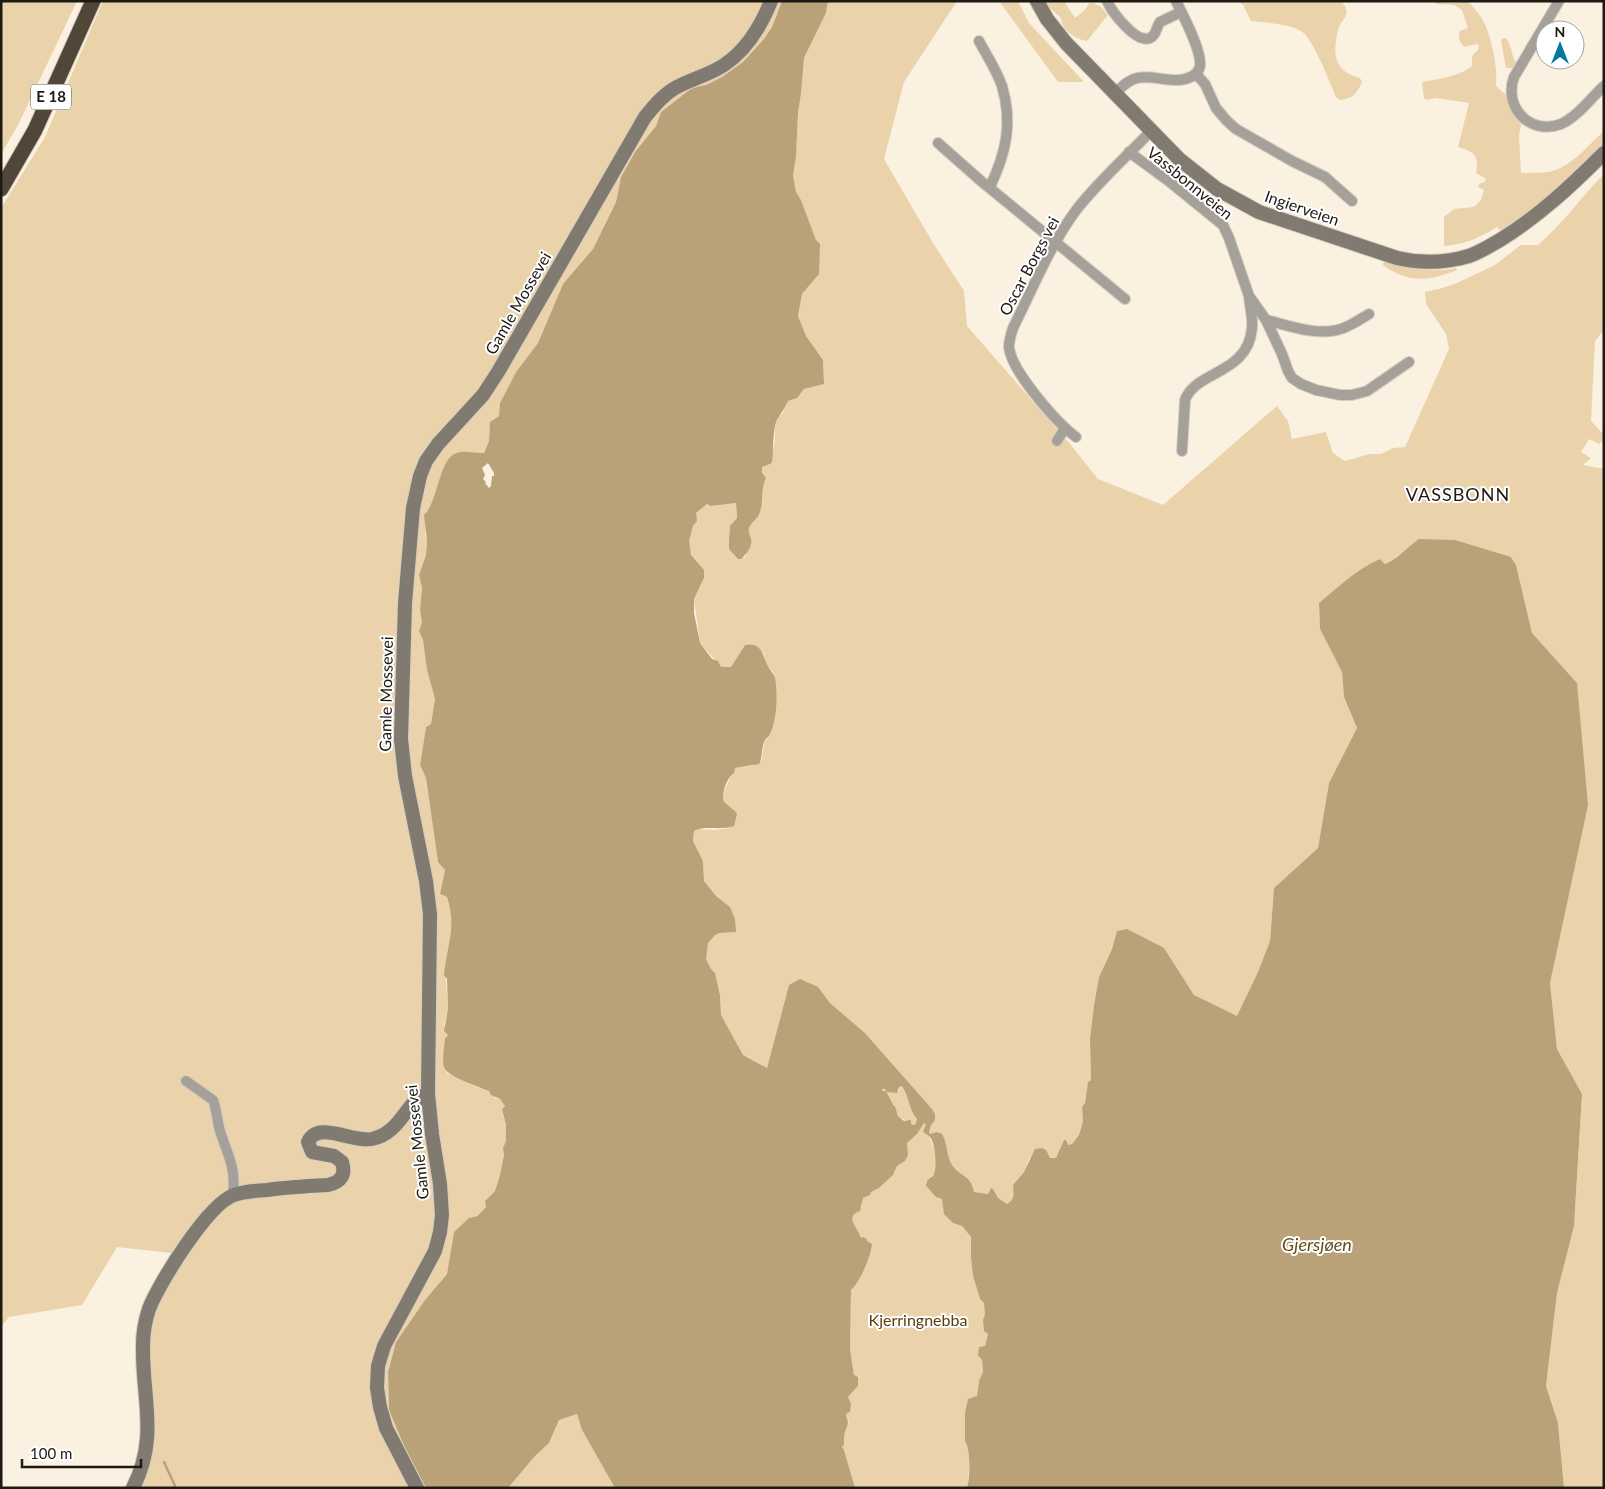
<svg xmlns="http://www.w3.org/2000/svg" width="1605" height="1489" font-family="Lato,sans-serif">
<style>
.green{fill:#ead2ab}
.water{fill:#b9a178;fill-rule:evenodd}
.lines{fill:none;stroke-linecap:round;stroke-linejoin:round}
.stream{stroke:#b9a178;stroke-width:2.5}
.street-casing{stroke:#d7cebf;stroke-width:12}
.secondary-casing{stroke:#d7cebf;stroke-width:16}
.highway-casing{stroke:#d7cebf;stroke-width:17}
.street{stroke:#a5a19a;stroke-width:10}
.secondary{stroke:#807a70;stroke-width:14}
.highway{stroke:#504739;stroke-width:15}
.labels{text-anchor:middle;stroke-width:4;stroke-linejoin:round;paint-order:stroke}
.shield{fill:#fff;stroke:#615e5a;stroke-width:1}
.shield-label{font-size:15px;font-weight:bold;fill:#1d1913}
.street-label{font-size:16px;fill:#1d1913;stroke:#fff}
.park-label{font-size:16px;fill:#583f09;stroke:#fff}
.neighbourhood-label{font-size:18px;letter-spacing:1px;fill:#1d1913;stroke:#fff}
.water-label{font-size:18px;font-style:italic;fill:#664c1a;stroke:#fff}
</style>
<rect width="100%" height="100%" fill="#fbf1e0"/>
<!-- green -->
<g class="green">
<polygon points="1,1 77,1 18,125 1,154"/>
<polygon points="103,1 782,1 772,27 764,39 743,62 722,77 706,85 692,89 661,112 656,126 635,152 621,177 616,202 593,249 563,284 538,343 516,372 500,403 499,416 490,422 489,441 484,453 431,505 426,513 425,534 427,540 426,555 419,575 422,588 420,610 422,622 419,631 423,640 427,670 435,699 431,724 426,727 420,765 426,778 438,861 445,870 440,894 447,897 451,909 452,920 450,943 445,967 448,1009 444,1025 448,1035 447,1073 463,1080 474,1086 490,1091 495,1098 500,1099 505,1106 502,1109 506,1125 506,1141 503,1148 504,1155 500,1175 495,1191 485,1201 486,1207 476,1216 469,1218 454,1232 447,1274 425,1300 396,1342 388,1372 389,1410 407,1453 426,1488 133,1488 141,1467 145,1327 180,1254 117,1247 82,1305 9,1317 1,1327 1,208 45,137"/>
<path d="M828,1H957L904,82L884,159L933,243L964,291L967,326L1070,444L1098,479L1163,505L1277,406L1288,421L1292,439L1326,432L1333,453L1345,461L1370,454H1381L1393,448L1405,447L1449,349L1446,334L1426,304L1425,292L1439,289L1457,283L1495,265L1521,245H1538C1563,224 1581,197 1604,174V330L1595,341L1591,421L1603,434V440L1599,444L1589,439L1581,452L1591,458L1583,465L1604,469V1488H1564L1558,1423L1546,1386L1557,1293L1574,1226L1582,1094L1557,1049L1550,983L1562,921L1577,683L1532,633L1516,565L1511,557L1398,555L1392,562L1385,564L1380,559C1357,569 1338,587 1319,603L1320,629L1342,672L1344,697L1357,728L1329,783L1318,848L1274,888L1270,941L1258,972L1237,1017L1194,995L1164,948L1117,931L1112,949L1099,977L1094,1005L1090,1039L1091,1080L1088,1082L1085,1103L1082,1107L1083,1121L1079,1135L1072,1144L1068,1145L1064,1140L1056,1158L1030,1157L1024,1172L1013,1185C1013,1192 1016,1199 1007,1204L998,1198L991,1188L988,1194L974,1192C971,1171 956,1178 950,1162C946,1153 947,1143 942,1134L937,1132L930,1134L929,1132L932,1109L865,1033L830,1003L818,987L789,985L767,1068L743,1055L721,1015L720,995L715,973L711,969L706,959L708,942L715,935L720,933L736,932L730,907L716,896L704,881L703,861L693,841L694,831L697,829L716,830L730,828L735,811L724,802L723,793L735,768L752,766L762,759L764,742L769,736L774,677L773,672L766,664L764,653L745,645L731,667H721L700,643L694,599L704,578C697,567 688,554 689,541C690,531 695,523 696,513L707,504L712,506L736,503L737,518L729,530V549L744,558L746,555L749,526L760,514L762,487L766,478L762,473V467L770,464L775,441V427L778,417L782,414L788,401L797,398L804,389L824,384L823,360L806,336L798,316L802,294L819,274L816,240L801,200L796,192L793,175L796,157L798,113L801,94L804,58L826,13Z"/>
<polygon points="999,1 1018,1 1029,23 1084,82 1058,82"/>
<path d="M1046,1H1064L1075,18L1085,10L1090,2L1100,6L1108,15L1087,41C1075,39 1062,30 1061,18L1049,7Z"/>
<path d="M1238,1H1341C1353,14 1343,17 1338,29C1337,32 1337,37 1336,40C1333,61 1339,72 1360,78L1362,82C1357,93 1353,99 1340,100L1336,97C1330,83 1313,38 1301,31C1286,23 1267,23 1251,21L1243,5Z"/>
<path d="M1434,1H1468C1472,6 1477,11 1481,17C1491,33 1498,66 1496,86L1509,98L1522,121L1519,135L1521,173C1529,173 1539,173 1548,172C1571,168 1587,146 1604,131V146C1573,178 1538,205 1501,231L1497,227C1478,238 1467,244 1444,246V217L1454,209L1474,207L1481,200L1484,190L1478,187L1479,184L1486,181L1485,178L1476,173C1479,154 1474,152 1458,147L1469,103L1436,98L1426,100L1424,98L1422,82C1438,79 1461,76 1472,66V56L1478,50L1479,46L1477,44L1464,47C1459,41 1458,39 1460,31L1468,28L1462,10L1454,5L1436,4Z"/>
<path d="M1503,38H1506C1512,46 1511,56 1517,64L1512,68H1506L1501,41Z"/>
<path d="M1384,261C1408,269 1430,273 1456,268L1457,270C1429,281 1409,284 1383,265Z"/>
<path d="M902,1086C908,1096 910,1110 917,1119L915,1125L911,1124L898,1116L895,1106H894L888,1094L882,1091V1089L899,1091V1087Z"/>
<path d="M923,1123H926L925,1129C931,1139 942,1164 933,1176C933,1176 927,1180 927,1181L926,1186L936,1197L942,1199L953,1223L962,1226L971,1237V1258L973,1276L980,1299L984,1303L988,1333L982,1360L983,1372L979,1381L977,1397L968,1399L965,1412V1441C972,1453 968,1473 968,1486L967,1488H855L844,1450L842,1447L844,1445L845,1431L849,1421L846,1416L848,1397L858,1386L854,1375L850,1349L851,1290C860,1282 871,1257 872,1245C862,1238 853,1228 852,1216L862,1207L861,1203L863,1198L870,1195L871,1192L879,1188L893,1175L897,1166L905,1161L907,1143L917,1134Z"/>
<polygon points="577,1414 582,1430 615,1488 508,1488 535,1456 549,1443 559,1420"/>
</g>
<!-- water -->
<path class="water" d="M782,1H828L826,13L804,58L801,94L798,113L796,157L793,175L796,192L801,200L816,240L820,244L819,274L802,294L798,316L806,336L823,360L824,384L804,389L797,398L788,401C785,408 781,413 778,418C772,427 774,451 772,462L770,464L762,467V473L766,478C760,490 764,500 760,512C759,518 751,522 749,528C748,533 750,535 751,539C753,546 746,555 741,559H738L729,549V539L730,526L737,518L736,503L711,506L707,504L696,513L697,521L693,526L689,541L691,555L704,570V578L694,599V613L700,643L712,659L718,661L721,667H731L745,645C759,642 762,651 766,662C768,668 773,672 775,678C778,695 777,721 769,736C767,738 765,739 764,742C761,749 763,757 759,764L735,768L734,773C726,779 721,794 724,802L735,811L737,814L734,826C721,831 704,825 694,831L693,841L703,861L704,881L716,896L730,907L735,919L736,932L720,933L715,935L708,943L706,959L711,969L715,973L720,995L721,1015L743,1055L767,1068L789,985L800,979L818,987L830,1003L865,1033L932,1109L935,1114V1120L931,1125L929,1132L930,1134L937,1132L942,1134C948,1144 946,1156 952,1165C961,1178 971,1174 974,1192L988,1194L991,1188L993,1189L998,1198L1007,1204C1016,1199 1013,1192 1013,1185L1024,1172L1035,1149L1042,1148L1046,1150L1050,1158H1056L1064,1140H1066L1068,1145L1072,1144L1079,1135L1083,1121L1082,1107L1085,1103L1088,1082L1091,1080L1090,1039L1094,1005L1099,977L1112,949L1117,931L1127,929L1164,948L1194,995L1237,1016L1258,972L1270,941L1274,888L1318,848L1329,783L1357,728L1344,697L1342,672L1320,629L1319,603C1338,587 1357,569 1380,559L1385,564C1394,562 1410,545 1419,539L1455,540L1511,557L1516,565L1532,633L1577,683L1588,805L1550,983L1557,1049L1582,1094L1574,1226L1557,1293L1546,1386L1558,1423L1564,1488H967C970,1478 971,1450 965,1441V1412L968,1399L977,1396L979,1381L983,1372L982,1360L978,1355L979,1347L985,1346L988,1334L984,1331L983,1320L985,1315L984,1303L980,1299L973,1276L971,1258V1237L962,1226L953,1223L944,1214L942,1199L936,1197L926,1186L927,1181C927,1180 933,1176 933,1176C938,1169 935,1142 930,1137C928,1135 925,1133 923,1132L926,1124L924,1123L917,1134L907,1143L908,1155L905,1161L897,1166L893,1175L879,1188L871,1192L870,1195L863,1198L860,1211C845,1216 856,1226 861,1237L866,1238L867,1241L872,1244C871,1257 860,1282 851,1290L850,1349L854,1375L858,1377V1386L848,1397L851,1404L850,1412L847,1413L846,1416C850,1424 847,1425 845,1432C844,1436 844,1441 844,1445L842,1447L844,1450L855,1488H615L582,1430L577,1414L559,1420L549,1443L535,1456L508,1488H426L407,1453L389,1410L388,1372L396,1342L425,1300L447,1274L454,1232L469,1218L477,1216L486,1207L485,1201L495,1191L500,1175L504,1155L503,1148L506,1141V1125L502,1109L505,1106L500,1099L491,1095L489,1091C480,1087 447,1077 444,1067C442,1060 444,1048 445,1039L448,1035L444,1031L448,1009L447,979L444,975C447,945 457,927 447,897L440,894L445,870L438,862L426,778L420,765L426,727L431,724L435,699L427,670L423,640L419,631L422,622L420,610L422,588L419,575L426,555L427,541L424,515C438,503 439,457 457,453C466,450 476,454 484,453L489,441L490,422L499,416L500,403L516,372L538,343L563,284L593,249L616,202L621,177L635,152L656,126L661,112L692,88L706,85L722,77L743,62L764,39L772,27ZM488,463L494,473V476H492L491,486L489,488L485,483L486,482L483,479L485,475L482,468ZM902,1086C909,1097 909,1110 917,1119L915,1125L911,1124V1120L904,1121L898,1116L895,1106H894L886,1091H882V1089H885L887,1092L897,1093L899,1087Z"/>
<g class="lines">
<!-- stream -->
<polyline class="stream" points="164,1462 176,1488"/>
<defs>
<g id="street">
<path d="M1107,1C1112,12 1136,44 1150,38C1157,35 1156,27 1160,22L1181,12"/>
<path d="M1559,1L1514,77C1503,107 1530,136 1561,124C1577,117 1591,98 1604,86"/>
<path d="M979,41C987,56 997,71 1002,86C1013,123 1006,153 990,187"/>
<polyline points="1196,74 1205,84 1216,108 1227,121 1236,129 1292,161 1325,177 1352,201"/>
<path d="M1115,93C1122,87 1128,80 1137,78C1151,75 1165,81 1179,80C1188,79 1198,76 1200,66C1202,51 1183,15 1176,1"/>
<polyline points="938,143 981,181 1125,299"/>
<polyline points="1129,152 1170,182 1223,225 1229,238 1249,296 1266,320 1282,354 1288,371 1292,378 1301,384 1316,390 1340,395 1352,395 1367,391 1409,362"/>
<path d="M1266,320C1291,326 1323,339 1348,326C1355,323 1362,318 1369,314"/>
<path d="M1076,437C1057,423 1011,371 1009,347C1009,340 1011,334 1013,328C1033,288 1050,245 1077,209C1099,181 1126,157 1151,131"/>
<polyline points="1057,441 1065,428"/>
<path d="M1182,451L1185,400C1196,370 1248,375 1252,328C1253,318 1250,307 1249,297"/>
<path d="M186,1081L213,1100C217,1110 217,1121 220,1131C228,1156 236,1167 233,1195"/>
</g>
<g id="secondary">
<path d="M1037,1L1047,19L1066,43L1179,159L1217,189L1259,212L1397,258C1422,264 1445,263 1469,256C1480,252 1490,246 1500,240C1539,216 1572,185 1604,153"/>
<path d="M133,1488C159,1437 142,1398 143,1346C143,1334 145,1321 149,1309C159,1283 208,1204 234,1195C244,1191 256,1191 267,1190C288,1187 308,1186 328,1185C341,1182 346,1175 342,1162L334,1156L312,1152L308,1142C318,1120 352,1143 372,1139C402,1133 406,1099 428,1094"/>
<path d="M417,1488L386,1428L380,1407L377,1388L378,1366L384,1346L435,1251L440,1232L442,1215L440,1184L432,1134L428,1094L430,914L426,881L405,776L401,739L405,603L413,508L420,476L426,461L438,444L483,395L498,372L645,117C654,106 663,95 675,88C691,79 709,75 724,65C747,50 761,26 771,1"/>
</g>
<polyline id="highway" points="1,189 35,130 93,1"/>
</defs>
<!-- street casing -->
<use href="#street" class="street-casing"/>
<!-- secondary casing -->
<use href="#secondary" class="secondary-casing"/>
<!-- highway casing -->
<use href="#highway" class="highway-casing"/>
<!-- street -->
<use href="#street" class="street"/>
<!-- secondary -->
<use href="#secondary" class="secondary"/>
<!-- highway -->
<use href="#highway" class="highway"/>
</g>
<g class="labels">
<!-- shield labels -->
<rect class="shield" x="31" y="84.5" width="40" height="25" rx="4"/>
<g class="shield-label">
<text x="51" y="102">E 18</text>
</g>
<!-- street labels -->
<g class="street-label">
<text transform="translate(1190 183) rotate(39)" y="6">Vassbonnveien</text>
<text transform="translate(1302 208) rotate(19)" y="6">Ingierveien</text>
<text transform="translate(1029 266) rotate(-62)" y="6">Oscar Borgs vei</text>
<text transform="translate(518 303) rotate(-60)" y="6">Gamle Mossevei</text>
<text transform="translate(386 694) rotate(-89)" y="6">Gamle Mossevei</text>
<text transform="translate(417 1142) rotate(-96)" y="6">Gamle Mossevei</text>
</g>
<!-- park labels -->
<g class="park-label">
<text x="918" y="1326">Kjerringnebba</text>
</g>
<!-- neighbourhood labels -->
<g class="neighbourhood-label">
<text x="1458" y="501">VASSBONN</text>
</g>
<!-- water labels -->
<g class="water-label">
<text x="1317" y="1251">Gjersjøen</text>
</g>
</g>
<!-- border -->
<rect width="1605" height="1489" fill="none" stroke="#1d1913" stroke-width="5"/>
<!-- north arrow -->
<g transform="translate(1560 45)"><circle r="24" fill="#ffffff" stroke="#a5a3a1"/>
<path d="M0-4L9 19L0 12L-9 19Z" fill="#047aa3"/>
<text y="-8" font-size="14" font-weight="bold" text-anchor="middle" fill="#1d1913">N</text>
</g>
<!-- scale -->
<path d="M22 1459v8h119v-8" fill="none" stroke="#1d1913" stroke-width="2.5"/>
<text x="30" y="1459" font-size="15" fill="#1d1913" stroke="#ffffff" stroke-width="4" paint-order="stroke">100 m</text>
</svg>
